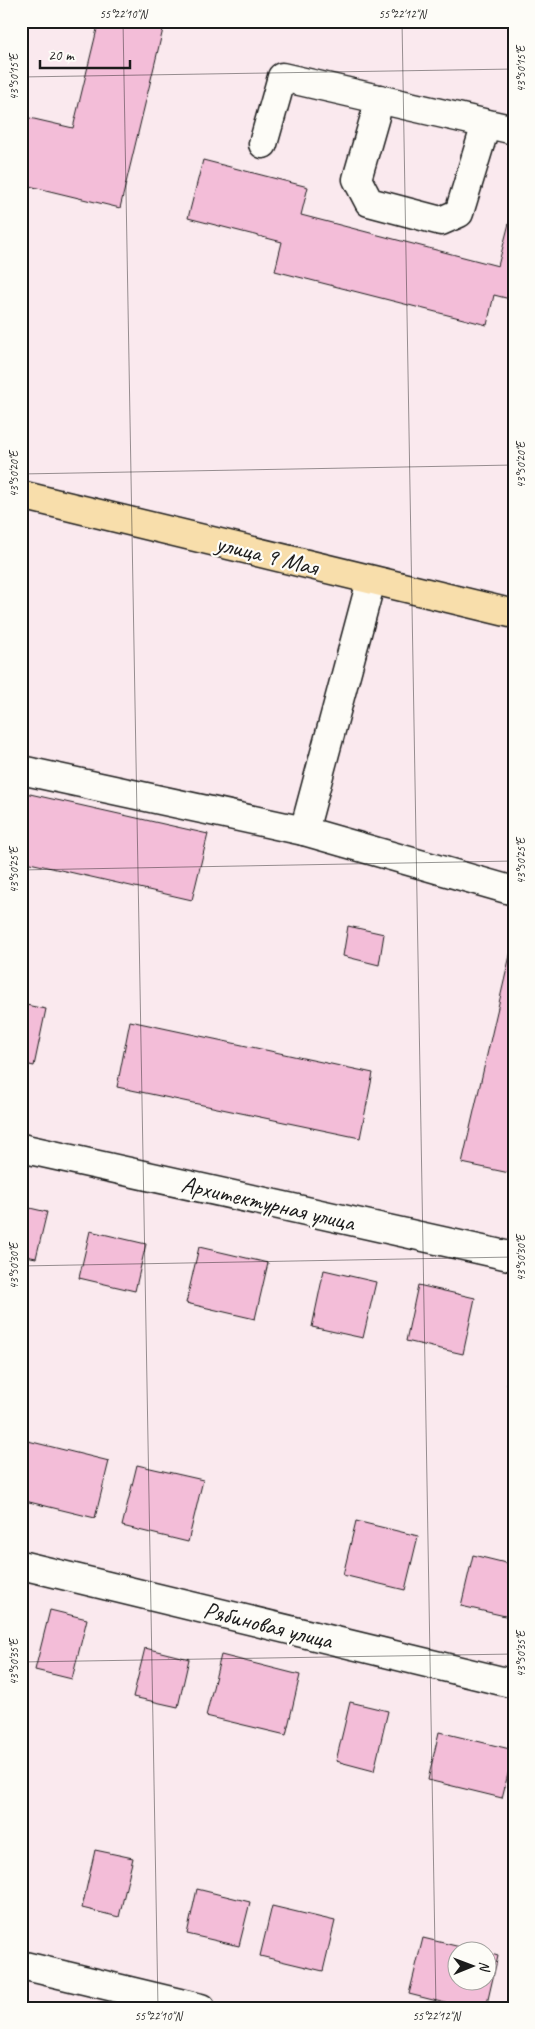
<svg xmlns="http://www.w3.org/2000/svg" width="535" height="2029" font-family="Caveat,sans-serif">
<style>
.building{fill:#f3bdd8;stroke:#1c1c1c}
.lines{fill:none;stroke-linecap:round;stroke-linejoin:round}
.minor-casing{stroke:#1c1c1c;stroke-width:31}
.major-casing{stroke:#1c1c1c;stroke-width:31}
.minor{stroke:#fdfcf7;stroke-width:28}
.major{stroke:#f8deab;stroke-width:28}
.ticks{fill:none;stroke:#1c1c1c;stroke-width:1;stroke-opacity:0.45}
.labels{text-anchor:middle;stroke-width:4.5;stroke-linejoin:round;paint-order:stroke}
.street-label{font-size:24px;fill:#1c1c1c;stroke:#fdfcf7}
.neatline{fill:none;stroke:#1c1c1c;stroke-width:2}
.ticks-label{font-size:12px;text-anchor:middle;fill:#1c1c1c}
</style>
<rect width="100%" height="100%" fill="#fae9ee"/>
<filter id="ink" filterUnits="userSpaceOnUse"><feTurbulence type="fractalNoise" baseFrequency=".02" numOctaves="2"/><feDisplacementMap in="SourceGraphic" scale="10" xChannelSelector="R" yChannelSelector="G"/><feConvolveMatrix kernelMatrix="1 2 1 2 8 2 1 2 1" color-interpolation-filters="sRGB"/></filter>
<g filter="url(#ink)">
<!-- building -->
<g class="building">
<polygon points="99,21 165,21 120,208 21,184 21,116 73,128"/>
<polygon points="203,160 308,187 301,215 498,266 514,204 514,300 494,295 487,325 275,271 282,242 188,218"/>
<polygon points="21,792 208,834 192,900 21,861"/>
<polygon points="348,926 384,934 379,965 343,956"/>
<polygon points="514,938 514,1174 462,1163"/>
<polygon points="21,1004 46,1009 34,1066 21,1063"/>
<polygon points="130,1021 373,1073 360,1138 117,1087"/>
<polygon points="21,1206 47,1212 36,1258 21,1255"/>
<polygon points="90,1231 146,1244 135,1291 79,1278"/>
<polygon points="199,1247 268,1263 255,1319 186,1303"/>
<polygon points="324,1270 376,1282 363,1338 312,1327"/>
<polygon points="418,1285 475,1298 463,1354 406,1341"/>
<polygon points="514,1357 514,1386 507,1384"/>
<polygon points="28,1441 109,1461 95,1518 21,1500 21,1467"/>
<polygon points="137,1465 203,1480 188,1542 122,1526"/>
<polygon points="356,1521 418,1536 405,1590 343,1575"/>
<polygon points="473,1555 514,1565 514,1618 461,1606"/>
<polygon points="50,1610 87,1619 72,1679 35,1670"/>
<polygon points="145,1648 189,1659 178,1707 133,1697"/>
<polygon points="221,1655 300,1675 286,1735 206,1716"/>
<polygon points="350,1702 388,1711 374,1771 336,1761"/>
<polygon points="439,1732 514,1750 502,1798 428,1780"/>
<polygon points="95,1850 133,1858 119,1917 82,1908"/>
<polygon points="197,1889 250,1902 239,1946 187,1934"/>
<polygon points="272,1906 335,1921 323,1971 260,1956"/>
<polygon points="423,1938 481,1952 458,1952 458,1982 488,1982 488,1953 498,1956 486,2008 465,2008 409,1994"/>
</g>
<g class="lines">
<defs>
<g id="minor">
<polyline points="380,99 357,179 369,202 441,221 459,213 486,124"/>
<polyline points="263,144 282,77 514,130"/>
<polyline points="371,581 304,831 514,891"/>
<polyline points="21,770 304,831"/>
<polyline points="21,1148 514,1257"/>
<polyline points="21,1565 514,1684"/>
<polyline points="21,1965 201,2008"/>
</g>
<polyline id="major" points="21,495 514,614"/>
</defs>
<!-- minor casing -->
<use href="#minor" class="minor-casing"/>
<!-- major casing -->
<use href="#major" class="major-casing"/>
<!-- minor -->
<use href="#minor" class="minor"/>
<!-- major -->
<use href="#major" class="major"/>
</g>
</g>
<!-- ticks -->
<path class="ticks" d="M123,21L158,2008M402,21L436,2008M21,77L514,69M21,474L514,465M21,870L514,861M21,1266L514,1257M21,1662L514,1654"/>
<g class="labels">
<!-- street labels -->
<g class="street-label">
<text transform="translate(267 555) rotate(14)" y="8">улица 9 Мая</text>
<text transform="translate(268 1203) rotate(13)" y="8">Архитектурная улица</text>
<text transform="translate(268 1625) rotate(14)" y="8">Рябиновая улица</text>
</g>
</g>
<!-- margin -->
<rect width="535" height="2029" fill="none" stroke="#fdfcf7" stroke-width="55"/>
<!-- north arrow -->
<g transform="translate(472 1966) rotate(89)"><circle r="24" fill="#fdfcf7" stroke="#a3a29f"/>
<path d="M0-4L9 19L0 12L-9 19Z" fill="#1c1c1c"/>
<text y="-8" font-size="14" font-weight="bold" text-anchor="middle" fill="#1c1c1c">N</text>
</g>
<!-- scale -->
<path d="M40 60v8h90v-8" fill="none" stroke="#1c1c1c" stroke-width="2.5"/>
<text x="48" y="60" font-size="15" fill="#1c1c1c" stroke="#fdfcf7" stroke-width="4" paint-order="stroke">20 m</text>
<rect x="28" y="28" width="480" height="1974" class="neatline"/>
<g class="ticks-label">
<text x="123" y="18">55°22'10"N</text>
<text x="402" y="18">55°22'12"N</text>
<text transform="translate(521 69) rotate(-90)" y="4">43°50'15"E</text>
<text transform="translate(14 77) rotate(-90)" y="4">43°50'15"E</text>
<text transform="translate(521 465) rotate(-90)" y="4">43°50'20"E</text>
<text transform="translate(14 474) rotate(-90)" y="4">43°50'20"E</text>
<text transform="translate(521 861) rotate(-90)" y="4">43°50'25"E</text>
<text transform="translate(14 870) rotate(-90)" y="4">43°50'25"E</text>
<text transform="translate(521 1258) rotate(-90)" y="4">43°50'30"E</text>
<text transform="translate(14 1266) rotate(-90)" y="4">43°50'30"E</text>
<text transform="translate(521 1654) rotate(-90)" y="4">43°50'35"E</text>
<text transform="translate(14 1662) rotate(-90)" y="4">43°50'35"E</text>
<text x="158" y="2020">55°22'10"N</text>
<text x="436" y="2020">55°22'12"N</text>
</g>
</svg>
